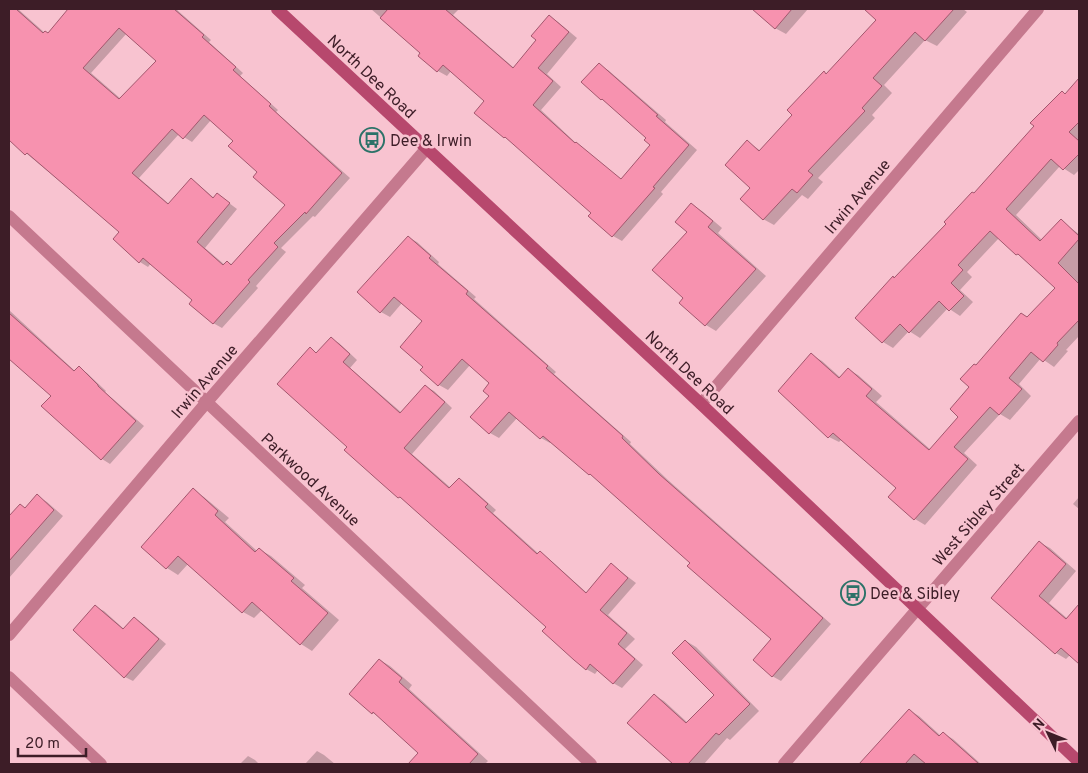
<svg xmlns="http://www.w3.org/2000/svg" width="1088" height="773" font-family="Overpass,sans-serif">
<style>
.shadow{fill:#0003;fill-rule:evenodd}
.building{fill:#f792af;stroke:#a3576e;fill-rule:evenodd}
.lines{fill:none;stroke-linecap:round;stroke-linejoin:round}
.street{stroke:#c5798e;stroke-width:12}
.secondary{stroke:#b7486d;stroke-width:12}
.labels{text-anchor:middle;stroke-width:5;stroke-linejoin:round;paint-order:stroke}
.street-label{font-size:16px;fill:#3d1d27;stroke:#f8c3d0}
.poi-label{font-size:16px;fill:#3d1d27;stroke:#f8c3d0;text-anchor:start}
</style>
<rect width="100%" height="100%" fill="#f8c3d0"/>
<!-- shadow -->
<g class="shadow">
<path d="M9,9H18L45,33L48,34L70,9H176L211,40L209,42L243,73L240,76L278,110L276,112L350,178L315,217L313,216L281,248L286,252L256,286L258,288L222,328L213,323L194,300L151,263L148,267L140,262L121,232L9,139ZM127,33L158,61L121,99L91,73ZM211,120L234,141L287,205L233,265L228,262L225,265L205,248L237,209L217,194L214,198L199,185L191,180L169,204L139,178L179,134L192,142Z"/>
<polygon points="371,9 459,9 453,15 514,68 538,40 549,16 558,22 577,38 547,74 561,87 541,110 577,144 625,184 652,145 648,138 611,105 601,99 599,65 608,70 666,120 665,122 697,150 661,192 663,194 622,241 613,236 590,216 593,213 513,142 504,137 486,101 451,71 447,76 438,71 420,55 422,53"/>
<polygon points="757,9 808,9 786,34 775,28 756,11"/>
<polygon points="871,9 963,9 967,12 937,46 925,40 884,85 892,93 872,115 875,118 818,178 823,182 808,199 802,195 774,225 763,219 751,188 748,142 761,151 794,115 824,73 827,75 878,20 869,12"/>
<polygon points="1079,80 1079,170 1074,175 1060,166 1016,215 1043,241 1061,221 1079,234 1079,336 1066,350 1068,351 1054,367 1041,358 1019,384 1031,396 1010,420 1000,414 964,453 977,465 925,525 915,519 898,487 842,439 839,442 829,437 812,355 822,361 841,378 848,369 858,375 882,396 876,402 931,450 960,417 971,387 976,367 1028,318 1057,288 999,238 967,272 972,277 960,290 973,302 960,316 948,308 920,338 909,331 893,348 883,342 857,318 974,194"/>
<polygon points="692,205 702,211 722,228 718,233 766,276 716,331 706,325 681,303 685,298"/>
<polygon points="408,237 417,242 439,262 438,264 476,297 474,299 556,372 554,374 631,442 630,444 668,480 831,624 781,681 772,676 773,639 691,563 597,478 590,474 551,441 550,443 541,438 518,417 499,438 490,433 472,417 490,396 491,383 470,365 448,390 439,385 425,367 424,321 402,303 390,317 381,312"/>
<polygon points="9,310 76,372 79,368 87,373 106,391 105,392 144,426 110,464 102,459 43,406 53,396 9,356"/>
<polygon points="331,339 339,343 357,360 350,368 402,413 425,386 434,391 452,408 412,454 451,488 459,479 467,484 496,510 493,513 539,554 540,553 548,558 587,593 611,565 619,570 636,583 608,615 635,639 625,649 643,665 622,688 613,683 598,670 595,674 586,669 547,627 407,502 399,497 348,447 310,349 317,353"/>
<polygon points="193,490 204,497 229,518 225,522 257,551 259,549 271,556 305,585 302,588 339,620 312,651 301,644 262,610 254,618 243,612 188,564 178,575 167,568 143,547"/>
<polygon points="37,496 47,502 63,516 9,578 9,513 11,515 20,505 26,509"/>
<polygon points="1079,497 1079,509 1073,504"/>
<polygon points="1039,542 1050,548 1076,571 1049,603 1068,619 1079,606 1079,646 1066,659 1056,653 992,597"/>
<polygon points="96,607 104,611 124,629 134,618 142,623 166,644 133,681 125,677 75,630"/>
<polygon points="686,641 696,647 759,711 730,740 727,738 704,764 675,764 629,722 654,695 664,701 688,723 716,695"/>
<polygon points="380,660 390,666 412,685 409,689 488,761 486,763 488,764 410,764 420,753 381,718 373,713 351,694"/>
<polygon points="909,710 919,716 941,736 943,733 953,739 981,764 861,764"/>
<polygon points="317,751 324,755 335,764 305,764"/>
<polygon points="248,756 255,760 259,764 240,764"/>
</g>
<!-- building -->
<g class="building">
<path d="M9,9H16L43,33L45,31L48,33L68,9H174L204,35L202,37L236,67L233,70L271,104L269,106L342,173L306,214L305,212L274,243L278,247L248,280L250,282L213,324L189,304L192,300L143,258L139,263L113,239L119,232L27,153L25,155L9,140ZM119,28L156,61L119,99L83,68ZM204,115L233,141L228,146L257,172L253,177L285,205L231,265L227,261L223,265L197,242L230,203L217,193L213,198L191,178L168,204L132,173L172,129L183,139Z"/>
<polygon points="388,9 445,9 513,68 536,40 531,36 549,15 569,32 538,68 553,81 533,105 575,143 576,142 621,179 650,145 644,140 646,138 602,99 601,100 581,82 599,63 658,115 656,116 689,145 653,187 655,188 612,237 588,216 591,213 505,137 504,138 474,113 484,101 443,65 437,72 418,56 420,53 380,18"/>
<polygon points="752,9 792,9 775,29"/>
<polygon points="864,9 954,9 925,41 915,32 873,78 882,86 862,108 865,111 808,171 813,175 797,193 792,189 763,220 740,199 750,188 725,165 747,140 759,151 792,115 787,110 824,71 826,74 876,20"/>
<polygon points="1079,78 1079,122 1069,132 1079,141 1079,154 1063,170 1051,159 1006,209 1040,241 1061,219 1079,236 1079,239 1058,263 1079,284 1079,320 1057,343 1058,345 1043,362 1031,352 1009,378 1022,389 999,415 990,407 954,447 968,459 914,520 888,497 896,488 833,433 828,438 778,391 811,353 839,378 848,368 872,389 866,396 929,450 958,417 950,409 969,387 960,379 974,364 976,365 1021,313 1027,317 1055,288 1018,254 1016,255 990,231 958,265 963,270 951,283 964,296 949,311 939,301 909,333 900,324 882,343 855,318 893,276 894,278 946,224 944,222 972,192 974,193 1034,126 1030,123 1062,91 1065,94"/>
<polygon points="691,203 713,221 708,227 756,269 705,326 679,303 683,298 652,270 687,232 675,222"/>
<polygon points="408,236 431,256 429,258 468,291 466,294 548,366 546,368 623,436 622,438 659,474 823,618 772,677 753,660 771,639 687,566 690,563 590,474 589,475 543,436 540,439 509,412 489,434 470,417 489,396 483,391 489,383 462,359 438,386 420,370 423,367 400,347 422,321 394,297 380,313 357,292"/>
<polygon points="9,313 74,371 79,366 98,385 98,386 136,421 101,460 41,406 51,396 9,359"/>
<polygon points="331,337 350,354 343,362 400,413 425,385 445,402 404,448 449,488 459,478 488,504 485,507 537,554 540,551 586,593 611,563 628,578 600,610 627,633 618,644 635,659 613,684 590,664 586,670 574,660 542,631 546,627 400,497 398,498 381,483 344,450 347,447 277,384 310,347 316,353"/>
<polygon points="193,488 218,511 215,515 255,552 259,548 294,578 291,581 328,613 300,645 252,602 242,613 178,556 166,569 141,547"/>
<polygon points="37,494 54,510 9,561 9,516 20,504 25,508"/>
<polygon points="1039,541 1066,564 1039,596 1066,619 1079,604 1079,664 1061,648 1055,654 991,598"/>
<polygon points="95,605 123,629 134,617 159,639 124,678 73,630"/>
<polygon points="685,640 750,704 719,735 716,733 688,764 673,764 627,723 654,694 686,723 714,695 672,653"/>
<polygon points="379,659 402,678 399,682 478,754 469,764 408,764 418,753 373,712 372,714 349,694"/>
<polygon points="909,709 939,736 943,732 979,764 926,764 914,754 905,764 859,764"/>
</g>
<g class="lines">
<!-- street -->
<g class="street">
<polyline points="9,216 591,764"/>
<polyline points="701,404 1038,9"/>
<polyline points="9,635 206,403 426,149"/>
<polyline points="9,677 101,764"/>
<polyline points="784,764 1079,421"/>
</g>
<!-- secondary -->
<polyline class="secondary" points="277,9 701,404 1079,762"/>
</g>
<!-- icons -->
<defs>
<symbol id="bus-ring" viewBox="-11 -11 22 22"><circle r="9.5" fill="#f8c3d0" stroke="#2c7268" stroke-width="1.5"/><path d="M-5-6H5V4H4V6H2V4H-2V6H-4V4H-5ZM-3.5-4V0h7V-4ZM-3.5 1.2v1.5H-2V1.2ZM2 1.2v1.5H3.5V1.2Z" fill="#2c7268"/></symbol>
</defs>
<g fill-rule="evenodd">
<use href="#bus-ring" x="358" y="126" width="28" height="28"/>
<use href="#bus-ring" x="839" y="579" width="28" height="28"/>
</g>
<g class="labels">
<!-- street labels -->
<g class="street-label">
<text transform="translate(372 76) rotate(43)" y="6">North Dee Road</text>
<text transform="translate(857 196) rotate(-50)" y="6">Irwin Avenue</text>
<text transform="translate(690 372) rotate(43)" y="6">North Dee Road</text>
<text transform="translate(204 381) rotate(-49)" y="6">Irwin Avenue</text>
<text transform="translate(311 479) rotate(43)" y="6">Parkwood Avenue</text>
<text transform="translate(978 514) rotate(-49)" y="6">West Sibley Street</text>
</g>
<!-- poi labels -->
<g class="poi-label">
<text x="390" y="146">Dee &amp; Irwin</text>
<text x="870" y="599">Dee &amp; Sibley</text>
</g>
</g>
<!-- border -->
<rect width="1088" height="773" fill="none" stroke="#3d1d27" stroke-width="20"/>
<!-- north arrow -->
<g transform="translate(1048 733) rotate(313)" stroke="#f8c3d0" stroke-width="4" paint-order="stroke">
<path d="M0-4L9 19L0 12L-9 19Z" fill="#3d1d27"/>
<text y="-8" font-size="14" font-weight="bold" text-anchor="middle" fill="#3d1d27">N</text>
</g>
<!-- scale -->
<path d="M18 748v8h68v-8" fill="none" stroke="#3d1d27" stroke-width="2.5"/>
<text x="25" y="748" font-size="15" fill="#3d1d27" stroke="#f8c3d0" stroke-width="4" paint-order="stroke">20 m</text>
</svg>
